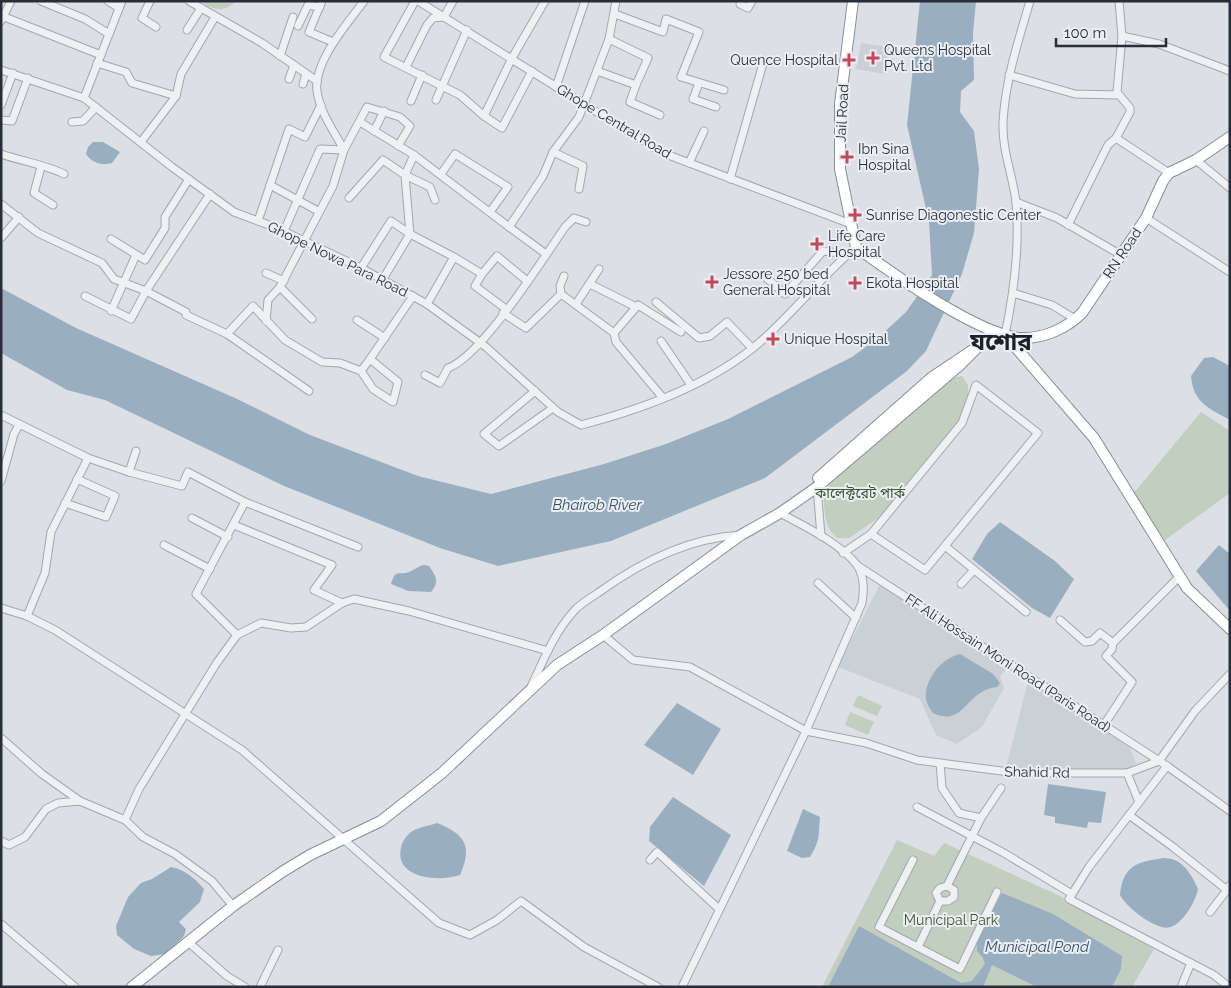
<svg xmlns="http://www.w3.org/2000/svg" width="1231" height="988" font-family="Raleway,'Noto Sans Bengali',sans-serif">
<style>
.built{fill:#cbcfd6}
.green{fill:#c2cebe}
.water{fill:#9aaec2}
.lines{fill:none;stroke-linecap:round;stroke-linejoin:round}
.minor-casing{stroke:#a2a7ae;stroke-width:9}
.highway-casing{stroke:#858e9a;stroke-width:12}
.minor{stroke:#eef0f4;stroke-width:7}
.highway{stroke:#fff;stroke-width:10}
.poi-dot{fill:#c04b5f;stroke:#ebeff3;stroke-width:2}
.labels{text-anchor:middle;stroke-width:4;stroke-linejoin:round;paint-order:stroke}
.poi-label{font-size:14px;fill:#272e3a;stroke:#ebeff3;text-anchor:start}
.street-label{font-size:14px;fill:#272e3a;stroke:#ebeff3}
.park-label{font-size:14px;fill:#3c5436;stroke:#ebeff3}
.water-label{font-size:15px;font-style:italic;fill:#364e69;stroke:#ebeff3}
.town-label{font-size:24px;font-weight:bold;fill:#1a202a;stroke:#ebeff3}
</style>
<rect width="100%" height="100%" fill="#dce0e5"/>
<!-- built -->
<g class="built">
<polygon points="861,43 889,47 885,74 856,69"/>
<polygon points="880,584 1008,666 1000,677 1004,688 982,727 957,744 936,735 920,699 838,667"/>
<polygon points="1028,681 1130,748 1136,763 1132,768 1126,770 1006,768"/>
</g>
<!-- green -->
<g class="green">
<path d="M203,1H236C225,11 219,11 205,5Z"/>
<path d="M962,376L968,385V398L960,420L893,504L880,517L849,538H837C826,528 825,518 824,504C824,498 821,493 820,487L951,378Z"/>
<polygon points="1201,412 1230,431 1230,493 1165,540 1133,494"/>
<polygon points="858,695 882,706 877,716 853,706"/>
<polygon points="850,712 874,722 868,735 845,725"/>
<polygon points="897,840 934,856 944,843 1060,896 1154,949 1132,987 822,987"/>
</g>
<!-- water -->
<g class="water">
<polygon points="920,1 976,1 973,33 974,80 961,91 960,112 974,131 979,169 974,233 962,274 926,351 907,371 765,478 611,541 498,566 440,548 284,486 105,400 67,390 1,353 1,288 76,328 235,398 310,435 418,476 491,494 604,464 666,444 728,419 852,357 879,337 906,312 932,275 929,222 907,125"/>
<path d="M93,142H103L120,152L112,163C102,166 92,163 86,154L88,147Z"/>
<path d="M1213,357L1230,366V420C1208,408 1193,402 1191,376L1204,358Z"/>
<polygon points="1000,522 1055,561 1074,579 1050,618 1032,608 972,559 987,534"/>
<polygon points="1219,545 1230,554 1230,611 1196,571"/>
<path d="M424,565L429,566C436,576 440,582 431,592L408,591L391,584C396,568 398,576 409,572C414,570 418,566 424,565Z"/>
<path d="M960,654L993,674L1000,683L997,687C965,690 965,728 933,713C930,709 927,704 926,699C924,679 942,658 960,654Z"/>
<polygon points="677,703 721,729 693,775 644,745"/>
<polygon points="1048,784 1106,792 1101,823 1088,822 1087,828 1055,823 1055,817 1044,815"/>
<polygon points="673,797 731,835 704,886 649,841 650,827"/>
<path d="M803,809L820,817C818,836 821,839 810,857L802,858L787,851Z"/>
<path d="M437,823C465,834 473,846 460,875C440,882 394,879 401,848C402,842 406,836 411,832C418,827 429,826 437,823Z"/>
<path d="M1164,858C1182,858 1191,873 1198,889C1196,901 1183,923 1171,927C1157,932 1126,907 1120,895C1123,865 1137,862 1164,858Z"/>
<path d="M171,867C186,870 194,878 204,889L200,902L179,922L186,929L184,936L166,954L159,955L151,956L134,949L117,935L116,926L128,897L141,883L152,879Z"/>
<polygon points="1002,893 1053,914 1122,956 1121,969 1112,987 1037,987 992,965 983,987 828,987 859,926 961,983 972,981 985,964 983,958 977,951 977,937"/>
</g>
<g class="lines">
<defs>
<g id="minor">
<polyline points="41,1 85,19 109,34"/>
<polyline points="108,1 119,8"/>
<polyline points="150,1 142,18 156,27"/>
<polyline points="189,1 262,43 317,81"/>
<polyline points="322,1 309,32 333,42"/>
<polyline points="415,1 384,57 460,95 484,116 502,128 532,71"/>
<polyline points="418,1 663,153 851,224"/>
<polyline points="740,4 748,8 752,1"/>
<polyline points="615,14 663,32 666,19 699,32 681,77 724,90"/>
<polyline points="2,16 101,55"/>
<polyline points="1,21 11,1"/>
<polyline points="298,26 308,5 320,7"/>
<polyline points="187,30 201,8"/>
<polyline points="1122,36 1159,44 1230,71"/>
<polyline points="609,39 648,58 636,85"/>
<polyline points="280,56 293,17"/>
<polyline points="97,63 126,72 132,83 176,96"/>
<polyline points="406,67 427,25 433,18 444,17 453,1"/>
<path d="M1,70L84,98L172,167L234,212L277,228L361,268L427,304L486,347L558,412L581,425C643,409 710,385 759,343C793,313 821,277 856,247"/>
<polyline points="597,71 636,85 630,102 660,115"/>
<polyline points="1009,75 1075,94 1118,95"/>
<polyline points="289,79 294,65"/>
<polyline points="699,83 693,99 716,107"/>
<polyline points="303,84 306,74"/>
<polyline points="556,87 585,1"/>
<polyline points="84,98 122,1"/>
<polyline points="436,100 467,30"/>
<polyline points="411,101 422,75"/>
<polyline points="1,105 13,73"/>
<polyline points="484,116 512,58 545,1"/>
<polyline points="1,120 12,121 28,78"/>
<polyline points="72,122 83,121 96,107"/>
<polyline points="360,122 414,155 509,227"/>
<polyline points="374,131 384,111"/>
<polyline points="1116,138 1169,173"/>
<polyline points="141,142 176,96 181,74 215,17"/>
<polyline points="553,152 583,166 579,189"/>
<path d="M1,154C21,161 46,165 64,174"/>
<polyline points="414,155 405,175 430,187 435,200"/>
<polyline points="1196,160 1230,188"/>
<polyline points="689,163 704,131"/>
<polyline points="41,167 34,193 53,205"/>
<polyline points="441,174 455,154 508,187 490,212"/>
<polyline points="730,179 764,60"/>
<polyline points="270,185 318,211"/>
<polyline points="349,198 383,160 405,175 410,234"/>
<polyline points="1016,202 1057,218 1121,255"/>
<polyline points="1,204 38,233 102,263 114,279 146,291 210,194"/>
<polyline points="1146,218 1230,272"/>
<polyline points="258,221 289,129 305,137 321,105"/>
<polyline points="1068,225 1108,145 1116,138 1130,112 1130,108 1117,92 1122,36 1119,1"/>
<polyline points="284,231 320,149 344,150 367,107 400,117 410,126 398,146"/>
<polyline points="1,238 19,217"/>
<polyline points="111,239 145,260 165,228 165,217 189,179"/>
<polyline points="546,254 509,227 543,176 553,152 579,117 609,39 616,1"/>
<polyline points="361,268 391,221 410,234"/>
<polyline points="266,273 284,281"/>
<polyline points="482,274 475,286 506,309"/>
<polyline points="763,275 785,294 823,251 848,254"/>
<polyline points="564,276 560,286 561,294 614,333"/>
<polyline points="383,279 410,234 454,257"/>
<polyline points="590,284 636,307"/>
<polyline points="280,287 312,319"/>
<polyline points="1013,293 1052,305 1075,319"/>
<polyline points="85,296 131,319 146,291 186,312 186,315 227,334 309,391"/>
<polyline points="656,302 699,338 710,336 727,322 752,348"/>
<polyline points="427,304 454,257 482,274 497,256 527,281"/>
<polyline points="576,304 599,269"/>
<polyline points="111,311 136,255"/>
<polyline points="503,313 526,328 561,294"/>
<polyline points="357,320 385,338"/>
<path d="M266,321L268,300L280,287L333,186L344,150C334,131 320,113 317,91C313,62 348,23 364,1"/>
<polyline points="227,334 253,306 285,340 322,362 340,363 361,371 370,359 398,382 393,402 373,389 361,371"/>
<path d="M1005,335C1014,292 1020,246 1016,202C1013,176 1002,151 1003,123C1005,81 1018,42 1030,1"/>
<polyline points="661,341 691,385"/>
<polyline points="370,359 413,296"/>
<path d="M425,375L440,383L448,368C481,357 543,259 565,227L574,218L586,222"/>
<polyline points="535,391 484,434 499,446 553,408"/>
<polyline points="663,398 616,342 614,333 638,305 681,332"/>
<polyline points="1,415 88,458 51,532 45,573 27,616"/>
<polyline points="88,458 129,472 182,486 188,472 245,502 358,547"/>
<polyline points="129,472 136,451"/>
<polyline points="1,481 14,434 19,425"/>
<polyline points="817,487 821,536"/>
<polyline points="65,503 106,517 115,496 77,479"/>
<polyline points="192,518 228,537"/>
<polyline points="234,525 332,565 314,590 342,603"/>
<polyline points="164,545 210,569"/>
<polyline points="945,546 1026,612"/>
<polyline points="843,553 871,534 962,423 976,385 1038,433 925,570 871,534"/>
<polyline points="858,566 1167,766 1230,811"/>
<polyline points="818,583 856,618"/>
<polyline points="961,584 974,570"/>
<polyline points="1,608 27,616 55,630 242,750 439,923 470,935 497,920 521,901 584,947 658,987"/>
<polyline points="1060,620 1085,642 1092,641 1100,633 1113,643 1112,649 1106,656 1132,682 1104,725"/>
<polyline points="237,635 196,594 245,502"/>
<polyline points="603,635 633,660 690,667 806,731 866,743 917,760 1017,773 1127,773 1159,761 1195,711 1230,674"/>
<polyline points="1113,643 1180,576"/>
<path d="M531,687C543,661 554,633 574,611C580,604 590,598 598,593C639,563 689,538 741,535"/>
<polyline points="1,738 42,774 80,801"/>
<polyline points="940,763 942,788 959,813 981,818"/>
<polyline points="1167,766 1089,867 1069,899 1191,963 1181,987"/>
<polyline points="1127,773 1139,802"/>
<polyline points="917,807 1004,853 1072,894"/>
<polyline points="1129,815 1173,847 1227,890 1230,885"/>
<polyline points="125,820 139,789 216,664 237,635 261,623 291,628 306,627 342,603 354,599 409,611 548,651"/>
<polyline points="1,841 9,845 25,837 46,809 58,803 80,801 125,820 143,837 175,854 212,881 233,906"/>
<polyline points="650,860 657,852 719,909"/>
<polyline points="913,860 879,927 960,969 997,892"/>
<polyline points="947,886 981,818 1001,788"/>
<polygon points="947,886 954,890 954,897 948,901 940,901 936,893 940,888"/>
<polyline points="1210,912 1227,890"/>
<polyline points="1,924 75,987"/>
<polyline points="187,941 227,976 245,987"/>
<polyline points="918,947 940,901"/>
<polyline points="1191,963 1214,975 1229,987"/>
<polyline points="260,987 278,950"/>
<path d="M682,987L806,731L862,603C864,591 864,575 857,565C840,543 804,526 780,513"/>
</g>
<g id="highway">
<path d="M853,1L840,104V169L856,247C890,272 984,339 1024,338C1045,338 1067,328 1082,313L1146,218L1163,181L1169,173L1196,160L1230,137"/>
<polyline points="1005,335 1094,438 1187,588 1230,629"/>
<polyline points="818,478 931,378 998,333"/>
<polyline points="132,987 233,906 282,872 310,855 381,821 442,773 557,665 603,635 741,535 780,513 817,487 959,366 978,347"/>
</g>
</defs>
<!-- minor casing -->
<use href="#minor" class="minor-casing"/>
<!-- highway casing -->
<use href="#highway" class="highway-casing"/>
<!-- minor -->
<use href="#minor" class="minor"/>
<!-- highway -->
<use href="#highway" class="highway"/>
</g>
<!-- markers -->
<g class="poi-dot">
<path d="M870.5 50.5h5v5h5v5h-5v5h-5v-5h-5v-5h5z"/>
<path d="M846.5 52.5h5v5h5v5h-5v5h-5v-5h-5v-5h5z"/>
<path d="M844.5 149.5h5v5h5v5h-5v5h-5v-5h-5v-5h5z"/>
<path d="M852.5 207.5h5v5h5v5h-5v5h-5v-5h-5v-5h5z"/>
<path d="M814.5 236.5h5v5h5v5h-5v5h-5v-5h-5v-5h5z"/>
<path d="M709.5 274.5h5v5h5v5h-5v5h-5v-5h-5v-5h5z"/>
<path d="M852.5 275.5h5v5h5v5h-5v5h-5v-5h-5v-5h5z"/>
<path d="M770.5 331.5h5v5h5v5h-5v5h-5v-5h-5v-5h5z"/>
</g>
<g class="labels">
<!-- poi labels -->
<g class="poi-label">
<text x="884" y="55">Queens Hospital<tspan x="884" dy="16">Pvt. Ltd</tspan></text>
<text x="838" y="65" text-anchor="end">Quence Hospital</text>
<text x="858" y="154">Ibn Sina<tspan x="858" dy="16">Hospital</tspan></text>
<text x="866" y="220">Sunrise Diagonestic Center</text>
<text x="828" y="241">Life Care<tspan x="828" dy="16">Hospital</tspan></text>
<text x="723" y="279">Jessore 250 bed<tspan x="723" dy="16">General Hospital</tspan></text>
<text x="866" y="288">Ekota Hospital</text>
<text x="784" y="344">Unique Hospital</text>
</g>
<!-- street labels -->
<g class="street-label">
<text transform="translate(842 113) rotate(-87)" y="5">Jail Road</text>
<text transform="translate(614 121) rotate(31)" y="5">Ghope Central Road</text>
<text transform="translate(1122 253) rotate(-56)" y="5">RN Road</text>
<text transform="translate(338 259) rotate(26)" y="5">Ghope Nowa Para Road</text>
<text transform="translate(1008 663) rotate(33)" y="5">FF Ali Hossain Moni Road (Paris Road)</text>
<text transform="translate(1037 772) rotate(1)" y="5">Shahid Rd</text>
</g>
<!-- park labels -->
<g class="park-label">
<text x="860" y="498">কালেক্টরেট পার্ক</text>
<text x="951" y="925">Municipal Park</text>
</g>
<!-- water labels -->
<g class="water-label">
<text x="597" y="510">Bhairob River</text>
<text x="1037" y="952">Municipal Pond</text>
</g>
<!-- town labels -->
<g class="town-label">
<text x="1001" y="350">যশোর</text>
</g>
</g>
<!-- border -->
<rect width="1231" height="988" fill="none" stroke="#272e3a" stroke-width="5"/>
<!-- scale -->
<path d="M1056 38v8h110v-8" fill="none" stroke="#272e3a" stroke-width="2.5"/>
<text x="1064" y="38" font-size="15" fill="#272e3a" stroke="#ebeff3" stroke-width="4" paint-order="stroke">100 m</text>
</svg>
